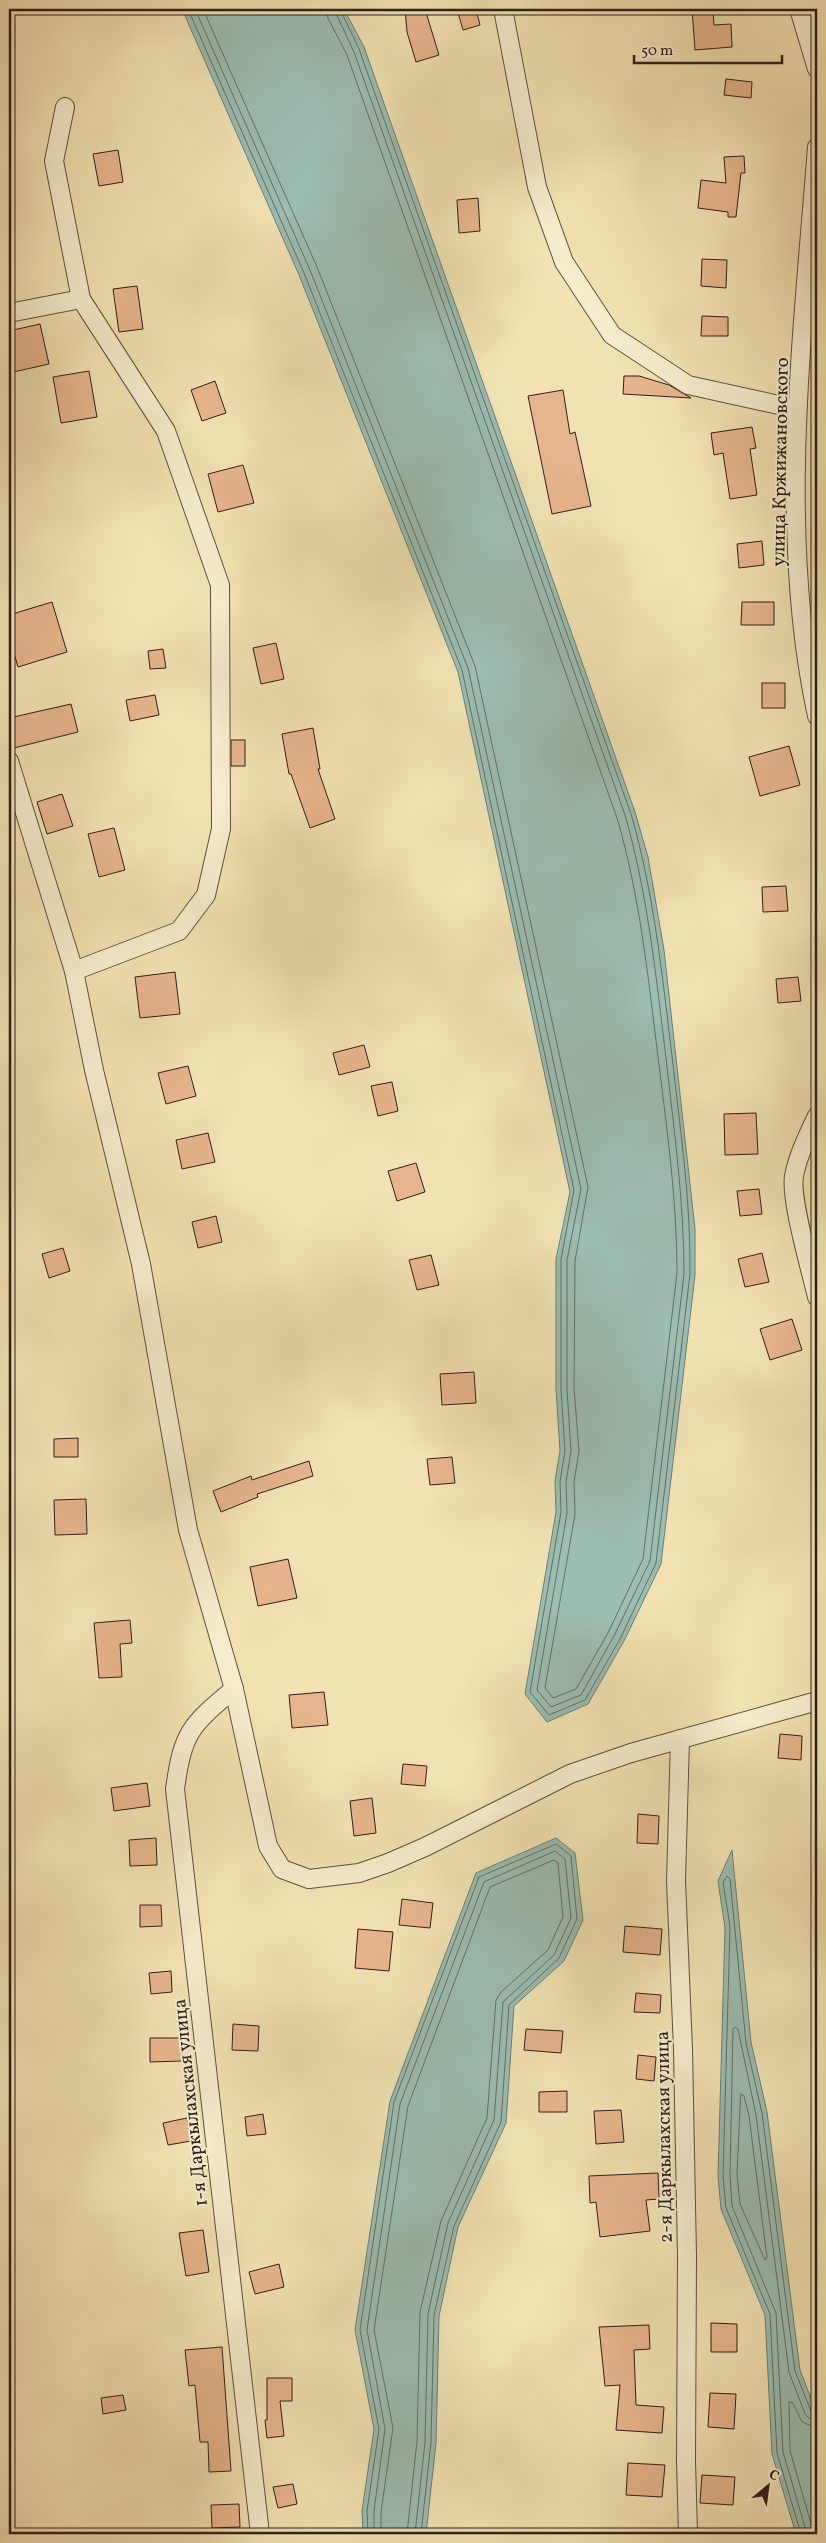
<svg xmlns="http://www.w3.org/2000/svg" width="826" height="2543" font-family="Vollkorn,serif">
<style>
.water{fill:#9bbdb1;stroke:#6f7e75}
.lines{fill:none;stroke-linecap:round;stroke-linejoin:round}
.shore{stroke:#646e66;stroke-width:1}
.building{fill:#e7b58d;stroke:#2d201b}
.street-casing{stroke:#5e5041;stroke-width:20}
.street{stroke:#f7ecce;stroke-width:18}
.labels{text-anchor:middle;stroke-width:4;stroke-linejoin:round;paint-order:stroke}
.street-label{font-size:19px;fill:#2d201b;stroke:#f7ecce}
</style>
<rect width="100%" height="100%" fill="#f2e2b3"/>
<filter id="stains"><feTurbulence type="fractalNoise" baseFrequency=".004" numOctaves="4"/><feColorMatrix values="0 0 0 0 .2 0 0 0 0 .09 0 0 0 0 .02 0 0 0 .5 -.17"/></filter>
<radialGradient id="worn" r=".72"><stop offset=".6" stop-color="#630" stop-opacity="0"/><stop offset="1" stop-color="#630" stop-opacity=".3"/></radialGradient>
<!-- water -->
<g class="water">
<polygon points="182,9 344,9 364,47 635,812 648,857 664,950 695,1229 695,1275 661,1564 624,1641 588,1704 547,1722 525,1694 556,1512 555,1481 560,1451 556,1389 556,1259 570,1192 458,672 299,275"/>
<polygon points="556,1838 575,1853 583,1920 564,1961 514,2006 506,2123 458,2227 439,2316 436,2443 426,2534 363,2534 362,2511 374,2429 355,2330 390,2101 476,1873"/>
<polygon points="732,1850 751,2042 767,2112 800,2370 817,2414 817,2534 796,2534 772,2454 765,2315 721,2209 718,2176 725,1928 718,1881"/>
</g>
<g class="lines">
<!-- shore -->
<g class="shore">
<path d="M188,9L304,273L462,670L574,1190L561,1259V1389L565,1451L560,1481L561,1512L530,1692L549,1715L585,1700L620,1639L656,1563L690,1274C691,1201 680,1128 672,1056C662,974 654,893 631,814L359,49L340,9"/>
<path d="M195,9L310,270L468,668L581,1189L567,1260V1389L571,1451L566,1482L567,1513L537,1690L551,1707L581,1695L614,1636L650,1561L684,1274C684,1201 674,1130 666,1058C656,977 648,895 625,815L354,52L334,9"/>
<path d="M203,9L317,267L475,666L588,1187L575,1261L574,1388L579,1451L574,1482L575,1514L545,1688L553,1698L576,1689L608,1633L643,1559L677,1273C677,1201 667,1129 658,1057C648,977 640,896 617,818L347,55L328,18L326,9"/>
<polygon points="741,2094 744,2096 749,2116 767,2258 765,2260 740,2204 737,2175"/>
<polyline points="368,2534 367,2511 379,2429 360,2330 394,2102 479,1877 556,1844 571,1856 577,1919 559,1958 509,2005 501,2122 454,2226 434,2315 431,2442 421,2534"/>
<polyline points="374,2534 374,2511 385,2429 367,2330 400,2104 484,1882 555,1851 565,1859 571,1918 554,1955 503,2002 494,2120 448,2223 428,2314 425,2442 415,2534"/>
<polyline points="381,2534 381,2512 393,2428 374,2330 408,2106 490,1887 554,1860 558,1863 563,1917 548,1950 501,1992 496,2000 487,2118 441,2221 420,2312 417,2441 407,2534"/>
<polyline points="801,2534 777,2453 770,2314 726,2208 723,2176 730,1927 723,1882 727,1876 730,1879 746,2043 762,2113 795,2371 811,2411 817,2414"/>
<polyline points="807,2534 783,2452 776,2313 732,2206 730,2176 733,2029 735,2027 738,2029 756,2115 789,2372 805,2414 810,2419 817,2420"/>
<polyline points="814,2534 790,2451 789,2402 793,2403 802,2422 817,2428"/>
</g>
</g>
<!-- building -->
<g class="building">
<polygon points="405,9 425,9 439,55 416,62 407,32"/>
<polygon points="457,9 476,9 480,25 463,30"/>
<polygon points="692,9 713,9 714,25 731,24 732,47 695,50"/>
<polygon points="726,79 752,82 751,98 724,95"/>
<polygon points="118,150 123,182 99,186 93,154"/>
<polygon points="744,156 745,173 741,173 736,217 728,217 728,212 698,208 701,180 726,183 724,157"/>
<polygon points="478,198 480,231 459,233 457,200"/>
<polygon points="702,259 727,260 726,288 701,286"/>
<polygon points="137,286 143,329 119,332 113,289"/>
<polygon points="702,316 728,317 728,336 701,336"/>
<polygon points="40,324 49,364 9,373 9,331"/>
<polygon points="89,371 97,417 61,423 53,377"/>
<polygon points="624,376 639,376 669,385 691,398 623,394"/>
<polygon points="215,381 226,413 202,421 191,390"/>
<polygon points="563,390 570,434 575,432 591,506 552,514 528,396"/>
<polygon points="752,427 756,448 750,449 757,495 730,499 723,453 714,455 711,433"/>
<polygon points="243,465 254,503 218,512 208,474"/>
<polygon points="762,541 764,565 739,568 737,544"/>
<polygon points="52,602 67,652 18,667 9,636 9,615"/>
<polygon points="742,602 774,602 774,625 741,625"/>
<polygon points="276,643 284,679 261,684 253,648"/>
<polygon points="163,649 166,668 150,669 148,651"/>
<rect x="762" y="683" width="23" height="25"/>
<polygon points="155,695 159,715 130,721 126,700"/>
<polygon points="71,704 78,732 14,748 9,718"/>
<polygon points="313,728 320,769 318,769 335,819 310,828 291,774 289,774 282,734"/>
<rect x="231" y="740" width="14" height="26"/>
<polygon points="789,746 800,785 760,796 749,757"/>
<polygon points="62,794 73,826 47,834 37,802"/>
<polygon points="114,828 125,870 99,877 88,834"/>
<polygon points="786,886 788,911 763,912 762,887"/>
<polygon points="175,972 180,1014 140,1018 135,977"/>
<polygon points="798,977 801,1001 778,1003 776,979"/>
<polygon points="364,1045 370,1067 339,1075 333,1053"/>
<polygon points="188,1066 196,1096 166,1104 158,1073"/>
<polygon points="392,1082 398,1111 378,1116 371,1086"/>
<polygon points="756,1113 758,1154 725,1155 724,1114"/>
<polygon points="208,1133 215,1162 182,1169 176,1140"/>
<polygon points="416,1163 425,1192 397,1201 388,1171"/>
<polygon points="759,1189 762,1214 740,1216 737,1191"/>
<polygon points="216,1216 222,1242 198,1248 192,1222"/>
<polygon points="63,1248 70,1271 49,1278 42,1254"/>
<polygon points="762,1253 769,1282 745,1287 738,1259"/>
<polygon points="431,1255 439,1285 417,1290 409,1260"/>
<polygon points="792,1319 802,1350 770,1360 760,1329"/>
<polygon points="474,1372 476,1403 442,1405 440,1374"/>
<polygon points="78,1438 78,1457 54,1457 54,1439"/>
<polygon points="452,1457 455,1483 430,1485 427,1459"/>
<polygon points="309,1461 313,1476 257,1494 258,1497 221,1512 213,1491 251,1476 252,1480"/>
<polygon points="86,1499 87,1534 55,1535 54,1500"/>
<polygon points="288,1559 297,1598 258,1606 250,1567"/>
<polygon points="130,1620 132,1643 120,1644 122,1677 99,1678 94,1623"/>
<polygon points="324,1692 328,1725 292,1728 289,1695"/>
<polygon points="780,1734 802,1736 801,1760 778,1758"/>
<polygon points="403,1764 427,1766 425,1786 401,1784"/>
<polygon points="147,1783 150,1806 114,1811 111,1788"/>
<polygon points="372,1798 376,1833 354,1836 350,1801"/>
<polygon points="638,1814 659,1816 658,1844 637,1843"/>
<polygon points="156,1838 157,1865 130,1866 129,1840"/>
<polygon points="402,1899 433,1903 430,1928 399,1925"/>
<polygon points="140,1905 161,1905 162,1926 140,1927"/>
<polygon points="625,1926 662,1929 660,1955 623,1952"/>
<polygon points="358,1929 393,1932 389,1971 355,1968"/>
<polygon points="171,1971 172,1992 151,1994 149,1973"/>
<polygon points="636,1993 661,1995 660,2013 634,2012"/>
<polygon points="233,2024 259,2026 258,2051 232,2050"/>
<polygon points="526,2029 563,2031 561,2053 524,2050"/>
<polygon points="150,2038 182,2038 182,2061 150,2062"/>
<polygon points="638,2055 656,2057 654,2081 636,2079"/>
<polygon points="567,2091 567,2112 539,2112 539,2092"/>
<polygon points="621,2110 624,2142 596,2144 594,2111"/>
<polygon points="263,2114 266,2134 247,2136 245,2117"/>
<polygon points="187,2118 191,2141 168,2145 163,2123"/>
<polygon points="658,2173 659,2199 646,2200 650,2231 600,2237 596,2202 590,2203 589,2176"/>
<polygon points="203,2230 209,2272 186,2276 179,2233"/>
<polygon points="279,2264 284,2287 255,2294 249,2272"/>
<polygon points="711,2323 737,2324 737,2352 711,2352"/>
<polygon points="649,2325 650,2349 634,2350 636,2405 664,2407 662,2433 616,2430 620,2385 605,2386 599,2327"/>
<polygon points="222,2347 231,2471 209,2472 208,2442 200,2442 195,2385 189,2386 185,2350"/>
<polygon points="267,2378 292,2378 292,2401 280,2401 284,2436 267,2438 265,2420 267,2420"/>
<polygon points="710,2393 736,2394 734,2429 708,2427"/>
<polygon points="123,2395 126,2410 103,2414 101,2398"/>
<polygon points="628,2463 665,2465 662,2497 626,2495"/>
<polygon points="702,2475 735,2477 733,2505 700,2503"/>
<polygon points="293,2484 297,2504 278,2508 273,2487"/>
<polygon points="239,2504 240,2527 212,2528 211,2505"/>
</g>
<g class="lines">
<defs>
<g id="street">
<polyline points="503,9 537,187 564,262 612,335 688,385 797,409"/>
<polyline points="799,9 817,69"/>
<polyline points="65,107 54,161 81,299 166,431 220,585 221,829 206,895 179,931 74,971"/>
<path d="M817,147C803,334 777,531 817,716"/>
<polyline points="9,313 81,299"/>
<polyline points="9,761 74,971 94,1070 141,1264 188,1530 234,1689 268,1846 282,1869 309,1879 359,1873 388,1863 425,1847 570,1774 631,1753 817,1701"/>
<path d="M817,1116C808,1135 798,1155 794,1176C790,1199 811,1271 817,1297"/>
<path d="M234,1689C191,1725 183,1731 175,1789L260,2534"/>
<polyline points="680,1739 676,1881 683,2049 687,2256 686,2461 688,2534"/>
</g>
</defs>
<!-- street casing -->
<use href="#street" class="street-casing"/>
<!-- street -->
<use href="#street" class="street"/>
</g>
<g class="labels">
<!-- street labels -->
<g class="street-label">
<text transform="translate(779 462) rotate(-89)" y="7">улица Кржижановского</text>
<text transform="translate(189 2103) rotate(-96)" y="7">1-я Даркылахская улица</text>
<text transform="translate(663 2137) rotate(-91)" y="7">2-я Даркылахская улица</text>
</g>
</g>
<!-- margin -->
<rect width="826" height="2543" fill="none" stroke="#f2e2b3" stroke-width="30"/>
<rect x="10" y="10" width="806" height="2523" fill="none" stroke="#2d201b" stroke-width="2.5"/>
<rect x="15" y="15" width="796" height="2513" fill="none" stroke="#2d201b"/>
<!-- north arrow -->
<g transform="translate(768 2486) rotate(29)" stroke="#f7ecce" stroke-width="4" paint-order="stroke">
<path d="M0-4L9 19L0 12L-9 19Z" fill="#2d201b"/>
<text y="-8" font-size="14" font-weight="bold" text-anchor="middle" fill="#2d201b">С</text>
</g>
<!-- scale -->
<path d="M634 55v8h148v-8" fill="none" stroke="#2d201b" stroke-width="2.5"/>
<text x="641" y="55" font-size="15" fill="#2d201b" stroke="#f7ecce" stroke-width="4" paint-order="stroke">50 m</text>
<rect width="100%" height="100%" filter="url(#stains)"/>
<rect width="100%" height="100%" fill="url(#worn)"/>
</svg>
